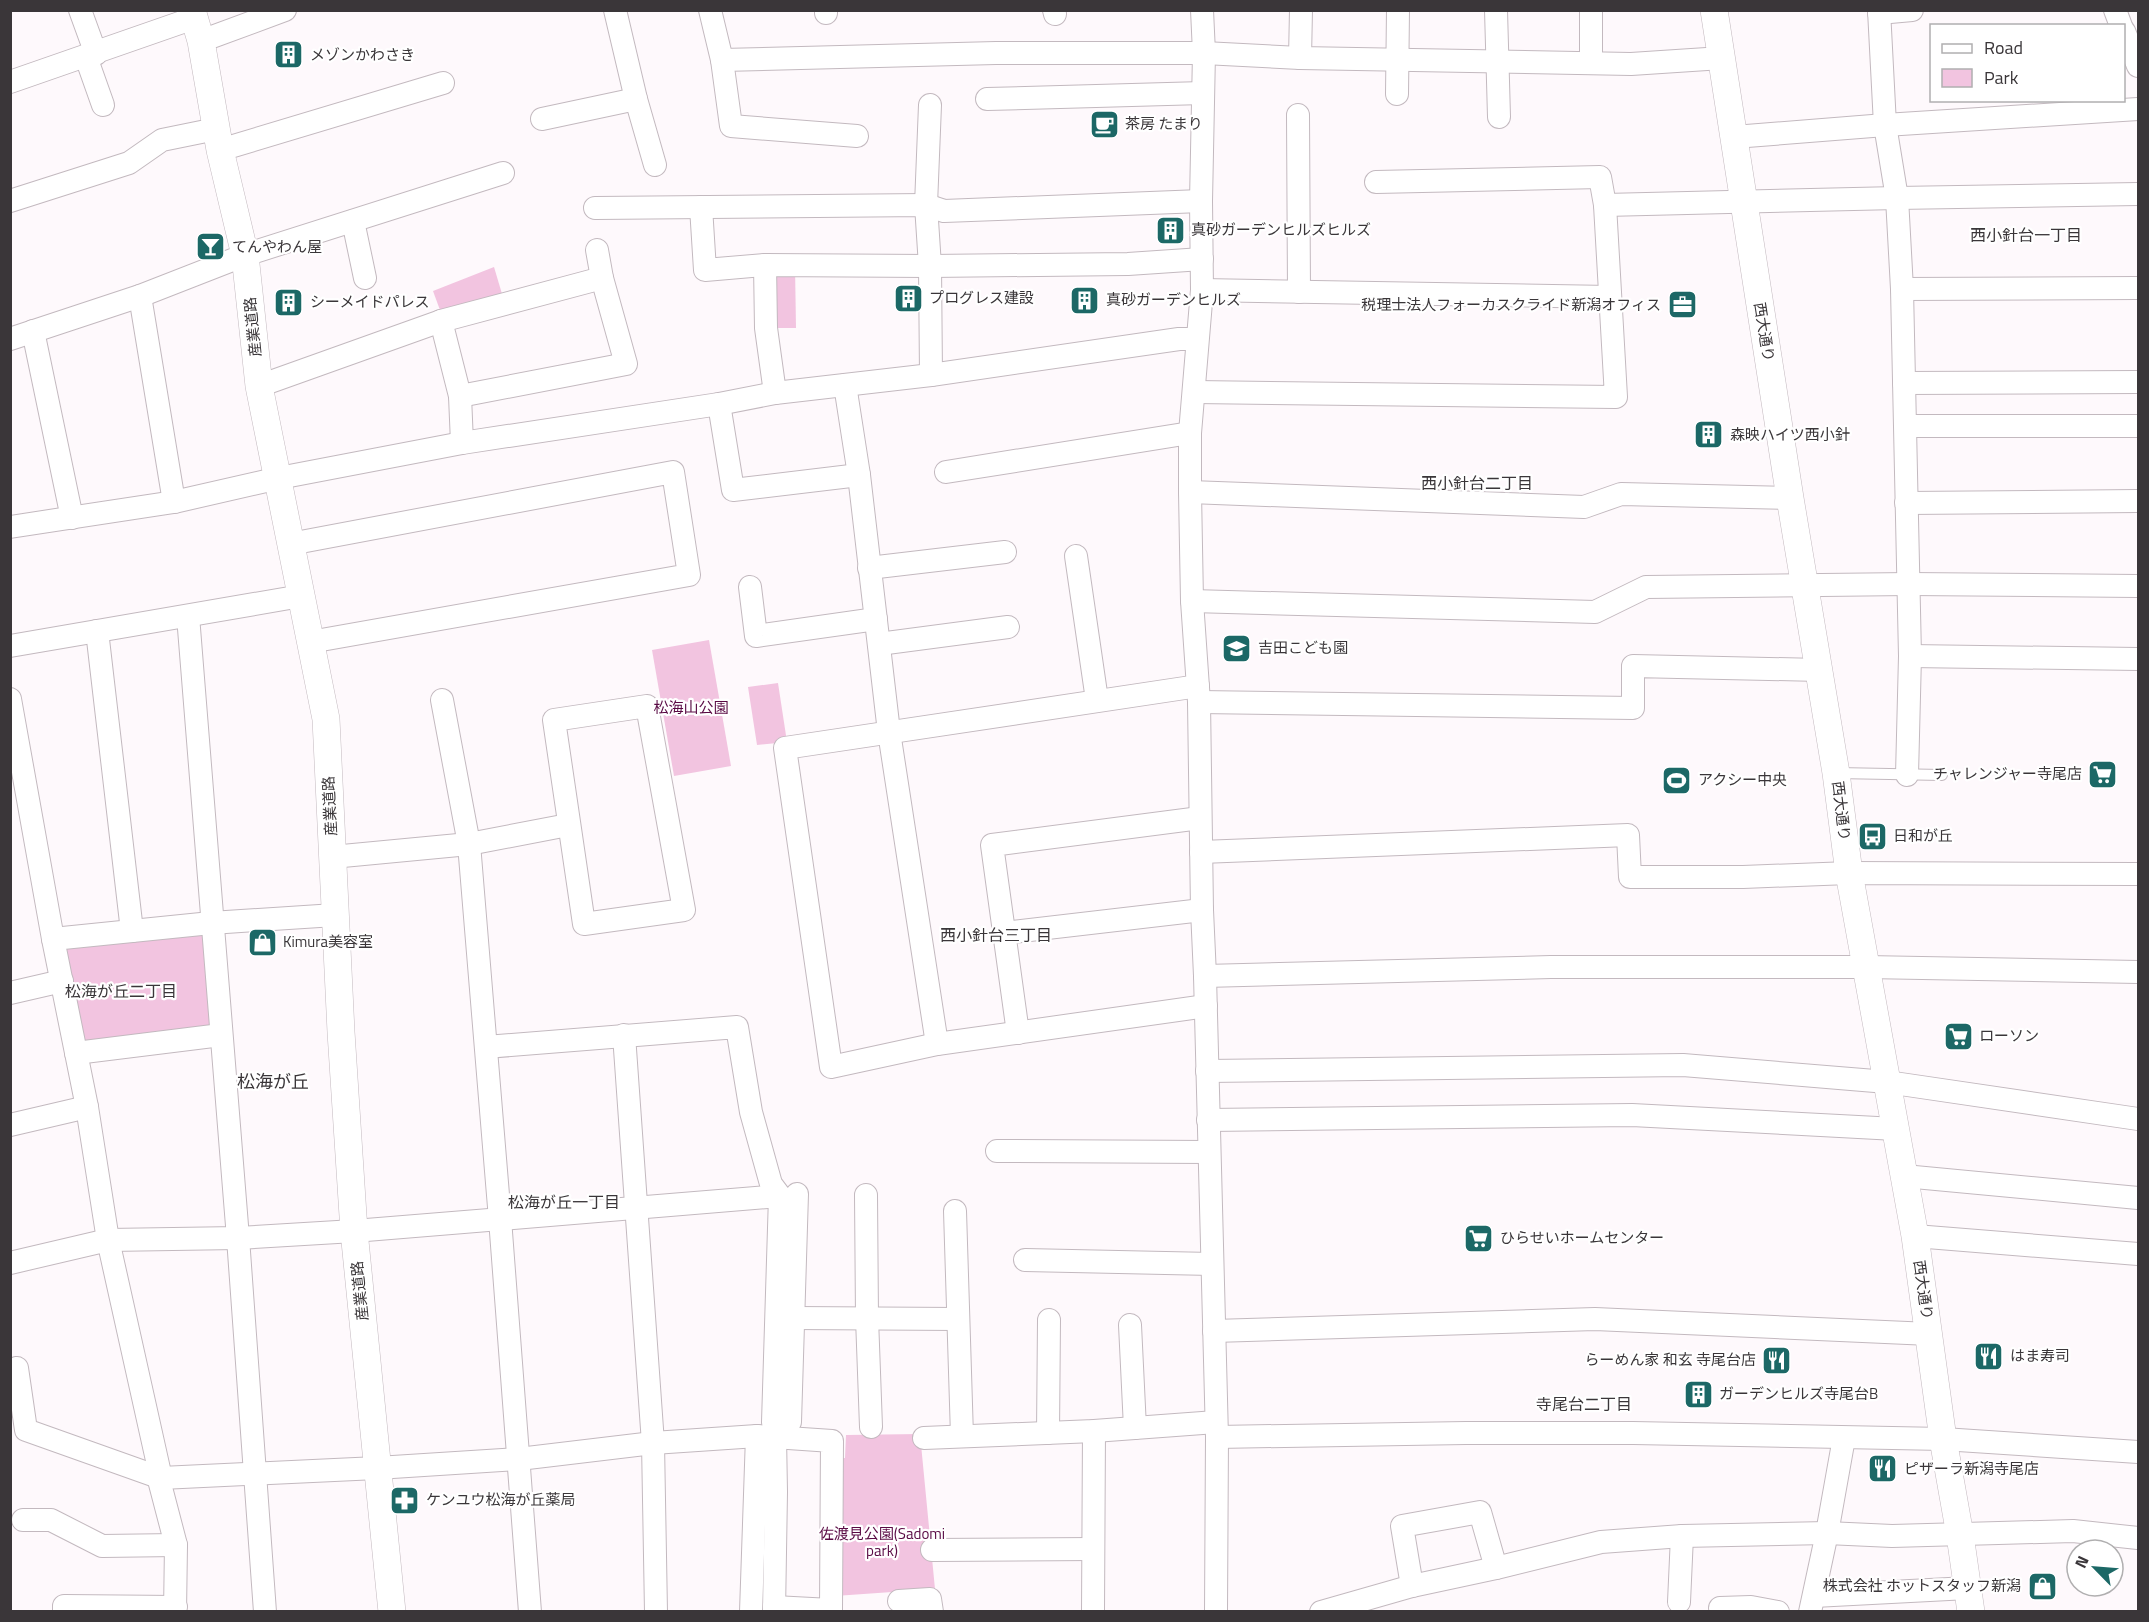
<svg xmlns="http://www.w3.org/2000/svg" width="2149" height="1622" font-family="'Titillium Web','Noto Sans JP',sans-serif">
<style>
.green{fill:#f2c4e0}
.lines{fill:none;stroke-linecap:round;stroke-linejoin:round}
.service-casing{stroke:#c3b9bf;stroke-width:12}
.minor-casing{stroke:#c3b9bf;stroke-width:24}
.tertiary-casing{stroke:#c3b9bf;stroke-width:28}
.service{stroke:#fff;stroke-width:10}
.minor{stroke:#fff;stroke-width:22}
.tertiary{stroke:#fff;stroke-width:27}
.labels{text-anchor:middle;stroke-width:4.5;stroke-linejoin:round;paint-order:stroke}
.poi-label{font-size:15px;fill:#3a3639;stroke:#fff;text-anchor:start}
.street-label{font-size:15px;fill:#3a3639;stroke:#fff}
.park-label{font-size:15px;fill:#590a44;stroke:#fff}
.neighbourhood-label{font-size:16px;fill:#3a3639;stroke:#fff}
.quarter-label{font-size:18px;fill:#3a3639;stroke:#fff}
</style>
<rect width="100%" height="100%" fill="#fef9fc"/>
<!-- green -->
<g class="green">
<polygon points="765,265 795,266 796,328 766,328"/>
<polygon points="494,267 505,304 444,321 433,291"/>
<polygon points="709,640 731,766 674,776 652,650"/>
<polygon points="778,683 787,742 757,745 748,687"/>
<polygon points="211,923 221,1035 76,1053 53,939"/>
<polygon points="920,1434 935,1589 835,1596 835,1459 845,1458 846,1435"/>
</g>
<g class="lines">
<defs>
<polyline id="service" points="1837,773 1942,775"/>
<g id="minor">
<polyline points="80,10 96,54"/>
<polyline points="615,10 636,99 655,165"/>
<polyline points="710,10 722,60 731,126 857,136"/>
<polyline points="826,10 826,13"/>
<polyline points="1054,10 1055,14"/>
<polyline points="1202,10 1204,53 1201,201 1202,290 1190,433 1190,492 1192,601 1199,702 1202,910 1205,976 1217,1437 1216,1612"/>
<polyline points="1496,10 1499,117"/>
<polyline points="1879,10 1885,125 1897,198 1902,289 1910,656 1907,775"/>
<polyline points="2115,10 2121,26"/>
<polyline points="1879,13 1912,10"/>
<polyline points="2124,31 2138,66"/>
<polyline points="201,41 285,10"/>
<polyline points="86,57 103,105"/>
<polyline points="1300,58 1301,10"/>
<polyline points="722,60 996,53 1204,53 1300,58 1631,64 1722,58"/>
<polyline points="1591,63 1591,10"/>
<polyline points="10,82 194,18"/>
<polyline points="1397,94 1398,10"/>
<polyline points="987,99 1203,93"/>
<polyline points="930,105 926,205 930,266 931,375"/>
<polyline points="1298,115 1299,292"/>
<polyline points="542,119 636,99"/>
<polyline points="1734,137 1885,125 2138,109"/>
<polyline points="220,150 443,83"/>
<polyline points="10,201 129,163 162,140 216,129"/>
<polyline points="1605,205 1897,198 2138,194"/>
<polyline points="701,207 705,270 765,265 930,266 1128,264 1202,259"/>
<polyline points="595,208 926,205 944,211 1201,201"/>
<polyline points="353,221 365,278"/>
<polyline points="765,265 766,328 775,393"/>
<polyline points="1902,289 2138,288"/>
<polyline points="1202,290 1610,297"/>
<polyline points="140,296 174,502"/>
<polyline points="441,321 460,396 462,443"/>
<polyline points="33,331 72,518"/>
<polyline points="10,339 140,296 245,255 503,173"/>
<polyline points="1904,383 2138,382"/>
<polyline points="845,385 859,475 889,732 937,1044"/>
<polyline points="259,386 441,321 602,278"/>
<polyline points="1195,392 1616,397 1605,205 1600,177 1376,182"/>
<polyline points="460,396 626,364 602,278 597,250"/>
<polyline points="719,404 733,490 859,475"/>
<polyline points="1906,426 2138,426"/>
<polyline points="946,472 1190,433"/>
<polyline points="1190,492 1584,507 1621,494 1790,498"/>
<polyline points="1906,503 2138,501"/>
<polyline points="10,527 174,502 279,478 462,443 719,404 775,393 931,375 1179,339 1196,339"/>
<polyline points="290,544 673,472 689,575 310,642"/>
<polyline points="1076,556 1097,700"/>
<polyline points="869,568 1005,552"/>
<polyline points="750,587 756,636 876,619"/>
<polyline points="1192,601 1595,612 1646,587 1909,584 2138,586"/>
<polyline points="188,616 238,1238 265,1612"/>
<polyline points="97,631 132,931"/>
<polyline points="879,644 1008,627"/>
<polyline points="10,646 301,596"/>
<polyline points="1910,656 2138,659"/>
<polyline points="1198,686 785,748 831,1067 937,1044 1206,1006"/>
<polyline points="10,699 53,939 87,1107 108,1240 161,1478 159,1480 176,1545 175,1612"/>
<polyline points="442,700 469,844 500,1219 530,1612"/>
<polyline points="1199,702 1633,708 1633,666 1820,670"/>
<polygon points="647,706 684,910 584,924 554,720"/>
<polyline points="1201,852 1628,835 1630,877 1743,877 1849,873 2138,874"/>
<polyline points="332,857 469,844 568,825"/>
<polyline points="1004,933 1202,910"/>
<polyline points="53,939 211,923 335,915"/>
<polyline points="1205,976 1551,967 1866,967 2138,972"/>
<polyline points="10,993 62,981"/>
<polyline points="1018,1033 992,845 1200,818"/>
<polyline points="624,1035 653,1443 656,1612"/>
<polyline points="486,1047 737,1027 751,1112 771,1184 780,1196 773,1422 775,1436 776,1492 774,1612"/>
<polyline points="76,1053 221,1035"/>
<polyline points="1207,1071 1683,1065 1887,1082 2138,1119"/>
<polyline points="1208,1120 1632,1115 1896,1129"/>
<polyline points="10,1125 87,1107"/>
<polyline points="997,1151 1209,1152"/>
<polyline points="1904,1176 2138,1198"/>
<polyline points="866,1195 867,1318 871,1427"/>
<polyline points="955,1211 962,1436"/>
<polyline points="1915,1236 2138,1254"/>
<polyline points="1025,1260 1212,1264"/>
<polyline points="10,1263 108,1240 238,1238 354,1231 780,1196"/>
<polyline points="794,1318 958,1319"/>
<polyline points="1130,1325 1135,1428"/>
<polyline points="1214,1331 1595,1319 1930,1334"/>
<polyline points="17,1368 26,1430 161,1478 377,1468 519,1459 653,1443 757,1436 832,1441 831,1610 774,1607"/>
<polyline points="790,1422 797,1194"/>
<polyline points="1048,1433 1049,1320"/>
<polyline points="1217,1437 1466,1433 1633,1433 1943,1439 2138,1452"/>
<polyline points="924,1438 1094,1431 1216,1422"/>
<polyline points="23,1520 51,1520 102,1546 176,1545"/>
<polyline points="932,1550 1093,1549"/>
<polyline points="1412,1586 1402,1526 1480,1512 1496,1568"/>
<polyline points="1814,1596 1968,1588"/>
<polyline points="899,1601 930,1599 932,1612"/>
<polyline points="1679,1602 1682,1536"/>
<polyline points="1720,1608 1751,1607 1778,1612"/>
<polyline points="64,1612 64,1606 176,1607"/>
<polyline points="751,1612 757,1436"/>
<polyline points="1093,1612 1094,1431"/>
<polyline points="1321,1612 1412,1586 1496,1568 1601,1542 1682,1536 1827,1533 1892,1536 2073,1531 2138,1538"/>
<polyline points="1810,1612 1827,1533 1844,1438"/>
</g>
<g id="tertiary">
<polyline points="192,10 201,41 220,150 245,255 259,386 326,719 341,1032 354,1231 392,1612"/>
<polyline points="1714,10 1790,498 1836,773 1849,873 1915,1236 1943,1439 1960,1535 1971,1612"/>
</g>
</defs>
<!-- service casing -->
<use href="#service" class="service-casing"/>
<!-- minor casing -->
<use href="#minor" class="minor-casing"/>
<!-- tertiary casing -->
<use href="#tertiary" class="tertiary-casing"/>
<!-- service -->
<use href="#service" class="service"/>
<!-- minor -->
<use href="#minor" class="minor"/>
<!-- tertiary -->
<use href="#tertiary" class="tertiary"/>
</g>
<!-- icons -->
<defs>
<symbol id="building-square" viewBox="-11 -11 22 22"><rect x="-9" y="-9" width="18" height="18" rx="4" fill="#1c6866" stroke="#fff"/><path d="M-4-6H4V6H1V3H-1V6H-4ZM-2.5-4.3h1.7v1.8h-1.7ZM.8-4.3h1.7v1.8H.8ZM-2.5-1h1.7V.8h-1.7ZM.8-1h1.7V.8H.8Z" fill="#fff"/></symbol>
<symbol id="cafe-square" viewBox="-11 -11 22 22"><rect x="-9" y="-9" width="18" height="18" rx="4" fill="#1c6866" stroke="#fff"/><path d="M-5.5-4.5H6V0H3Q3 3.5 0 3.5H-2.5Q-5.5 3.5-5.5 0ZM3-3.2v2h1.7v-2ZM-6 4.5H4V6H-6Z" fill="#fff"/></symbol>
<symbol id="bar-square" viewBox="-11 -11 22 22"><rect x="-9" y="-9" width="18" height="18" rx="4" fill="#1c6866" stroke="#fff"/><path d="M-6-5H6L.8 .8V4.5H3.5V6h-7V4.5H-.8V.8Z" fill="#fff"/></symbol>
<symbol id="office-square" viewBox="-11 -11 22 22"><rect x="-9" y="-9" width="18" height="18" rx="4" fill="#1c6866" stroke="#fff"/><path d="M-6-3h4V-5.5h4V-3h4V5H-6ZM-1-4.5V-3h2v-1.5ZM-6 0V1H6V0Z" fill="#fff"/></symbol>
<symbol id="school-square" viewBox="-11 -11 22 22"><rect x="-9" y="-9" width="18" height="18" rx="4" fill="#1c6866" stroke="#fff"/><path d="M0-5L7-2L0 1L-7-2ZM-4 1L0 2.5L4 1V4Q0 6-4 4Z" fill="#fff"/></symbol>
<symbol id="supermarket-square" viewBox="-11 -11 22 22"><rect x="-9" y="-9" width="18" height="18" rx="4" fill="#1c6866" stroke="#fff"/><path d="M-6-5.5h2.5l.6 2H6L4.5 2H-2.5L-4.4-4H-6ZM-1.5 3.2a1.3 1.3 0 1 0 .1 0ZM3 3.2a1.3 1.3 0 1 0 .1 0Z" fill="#fff"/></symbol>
<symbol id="stadium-square" viewBox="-11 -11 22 22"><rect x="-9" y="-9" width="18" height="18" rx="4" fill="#1c6866" stroke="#fff"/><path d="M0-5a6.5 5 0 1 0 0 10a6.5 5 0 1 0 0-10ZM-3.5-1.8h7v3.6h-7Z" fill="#fff"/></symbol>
<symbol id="bus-square" viewBox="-11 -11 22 22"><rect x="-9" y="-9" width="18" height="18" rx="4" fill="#1c6866" stroke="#fff"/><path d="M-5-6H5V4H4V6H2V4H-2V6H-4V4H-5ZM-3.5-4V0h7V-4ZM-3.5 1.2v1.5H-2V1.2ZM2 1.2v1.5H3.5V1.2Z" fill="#fff"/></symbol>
<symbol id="shop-square" viewBox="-11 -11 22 22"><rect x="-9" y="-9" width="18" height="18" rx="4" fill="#1c6866" stroke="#fff"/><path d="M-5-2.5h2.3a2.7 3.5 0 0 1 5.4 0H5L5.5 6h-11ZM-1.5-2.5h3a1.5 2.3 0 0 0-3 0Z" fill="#fff"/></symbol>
<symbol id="restaurant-square" viewBox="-11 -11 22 22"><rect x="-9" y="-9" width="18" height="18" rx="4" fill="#1c6866" stroke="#fff"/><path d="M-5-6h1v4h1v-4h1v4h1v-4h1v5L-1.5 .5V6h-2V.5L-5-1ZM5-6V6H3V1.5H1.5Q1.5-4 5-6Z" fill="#fff"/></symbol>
<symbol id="pharmacy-square" viewBox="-11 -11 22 22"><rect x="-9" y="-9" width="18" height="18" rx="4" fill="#1c6866" stroke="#fff"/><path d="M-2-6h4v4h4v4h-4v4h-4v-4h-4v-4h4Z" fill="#fff"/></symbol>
</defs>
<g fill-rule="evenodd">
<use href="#building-square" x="272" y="38" width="33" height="33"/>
<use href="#cafe-square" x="1088" y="108" width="33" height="33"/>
<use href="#building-square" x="1154" y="214" width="33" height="33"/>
<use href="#bar-square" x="194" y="230" width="33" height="33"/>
<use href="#building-square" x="892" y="282" width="33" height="33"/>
<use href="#building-square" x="1068" y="284" width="33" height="33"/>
<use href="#building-square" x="272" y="286" width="33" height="33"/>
<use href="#office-square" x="1666" y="288" width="33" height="33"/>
<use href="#building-square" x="1692" y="418" width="33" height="33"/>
<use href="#school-square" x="1220" y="632" width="33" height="33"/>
<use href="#supermarket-square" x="2086" y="758" width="33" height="33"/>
<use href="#stadium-square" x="1660" y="764" width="33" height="33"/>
<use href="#bus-square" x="1856" y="820" width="33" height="33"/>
<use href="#shop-square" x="246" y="926" width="33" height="33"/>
<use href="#supermarket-square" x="1942" y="1020" width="33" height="33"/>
<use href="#supermarket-square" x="1462" y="1222" width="33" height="33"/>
<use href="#restaurant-square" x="1972" y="1340" width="33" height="33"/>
<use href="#restaurant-square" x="1760" y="1344" width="33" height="33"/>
<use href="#building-square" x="1682" y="1378" width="33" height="33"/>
<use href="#restaurant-square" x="1866" y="1452" width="33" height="33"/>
<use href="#pharmacy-square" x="388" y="1484" width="33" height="33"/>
<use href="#shop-square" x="2026" y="1570" width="33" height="33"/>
</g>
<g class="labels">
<!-- poi labels -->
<g class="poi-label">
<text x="310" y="60">メゾンかわさき</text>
<text x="1125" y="129">茶房 たまり</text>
<text x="1191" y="235">真砂ガーデンヒルズヒルズ</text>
<text x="232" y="252">てんやわん屋</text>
<text x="929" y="303">プログレス建設</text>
<text x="1106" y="305">真砂ガーデンヒルズ</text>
<text x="310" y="307">シーメイドパレス</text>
<text x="1661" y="310" text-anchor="end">税理士法人フォーカスクライド新潟オフィス</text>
<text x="1730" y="440">森映ハイツ西小針</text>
<text x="1258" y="653">吉田こども園</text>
<text x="2082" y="779" text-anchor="end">チャレンジャー寺尾店</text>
<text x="1698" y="785">アクシー中央</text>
<text x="1893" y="841">日和が丘</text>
<text x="283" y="947">Kimura美容室</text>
<text x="1979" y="1041">ローソン</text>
<text x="1500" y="1243">ひらせいホームセンター</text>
<text x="2010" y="1361">はま寿司</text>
<text x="1756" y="1365" text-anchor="end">らーめん家 和玄 寺尾台店</text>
<text x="1719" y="1399">ガーデンヒルズ寺尾台B</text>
<text x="1904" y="1474">ピザーラ新潟寺尾店</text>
<text x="426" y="1505">ケンユウ松海が丘薬局</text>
<text x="2021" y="1591" text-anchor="end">株式会社 ホットスタッフ新潟</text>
</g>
<!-- street labels -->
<g class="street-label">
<text transform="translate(253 327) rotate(-96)" y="5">産業道路</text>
<text transform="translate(1764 332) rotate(81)" y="5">西大通り</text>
<text transform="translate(330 806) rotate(-93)" y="5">産業道路</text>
<text transform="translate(1841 811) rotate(83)" y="5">西大通り</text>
<text transform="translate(1923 1290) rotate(82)" y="5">西大通り</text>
<text transform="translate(360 1291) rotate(-96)" y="5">産業道路</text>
</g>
<!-- park labels -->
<g class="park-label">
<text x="691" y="713">松海山公園</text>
<text x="882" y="1539">佐渡見公園(Sadomi<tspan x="882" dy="17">park)</tspan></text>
</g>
<!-- neighbourhood labels -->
<g class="neighbourhood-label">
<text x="2026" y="241">西小針台一丁目</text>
<text x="1477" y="489">西小針台二丁目</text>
<text x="996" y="941">西小針台三丁目</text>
<text x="121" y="997">松海が丘二丁目</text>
<text x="564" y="1208">松海が丘一丁目</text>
<text x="1584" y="1410">寺尾台二丁目</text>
</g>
<!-- quarter labels -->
<g class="quarter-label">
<text x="273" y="1088">松海が丘</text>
</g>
</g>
<!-- border -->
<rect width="2149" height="1622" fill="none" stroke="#3a3639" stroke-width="24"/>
<!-- legend -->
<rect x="1930" y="24" width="195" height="78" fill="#ffffff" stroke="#b0afb0" stroke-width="1.5"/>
<rect x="1942" y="44" width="30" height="9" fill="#ffffff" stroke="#b0afb0" stroke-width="1.5"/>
<text x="1984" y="54" font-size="18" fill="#3a3639">Road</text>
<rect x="1942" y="69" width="30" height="18" fill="#f2c4e0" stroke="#b0afb0" stroke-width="1.5"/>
<text x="1984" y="84" font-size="18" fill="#3a3639">Park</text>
<!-- north arrow -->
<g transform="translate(2095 1568) rotate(295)"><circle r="28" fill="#ffffff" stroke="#b0afb0" stroke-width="1.5"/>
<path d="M0-4.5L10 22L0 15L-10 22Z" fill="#1c6866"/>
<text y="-9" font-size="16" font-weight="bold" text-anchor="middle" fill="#3a3639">N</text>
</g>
</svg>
